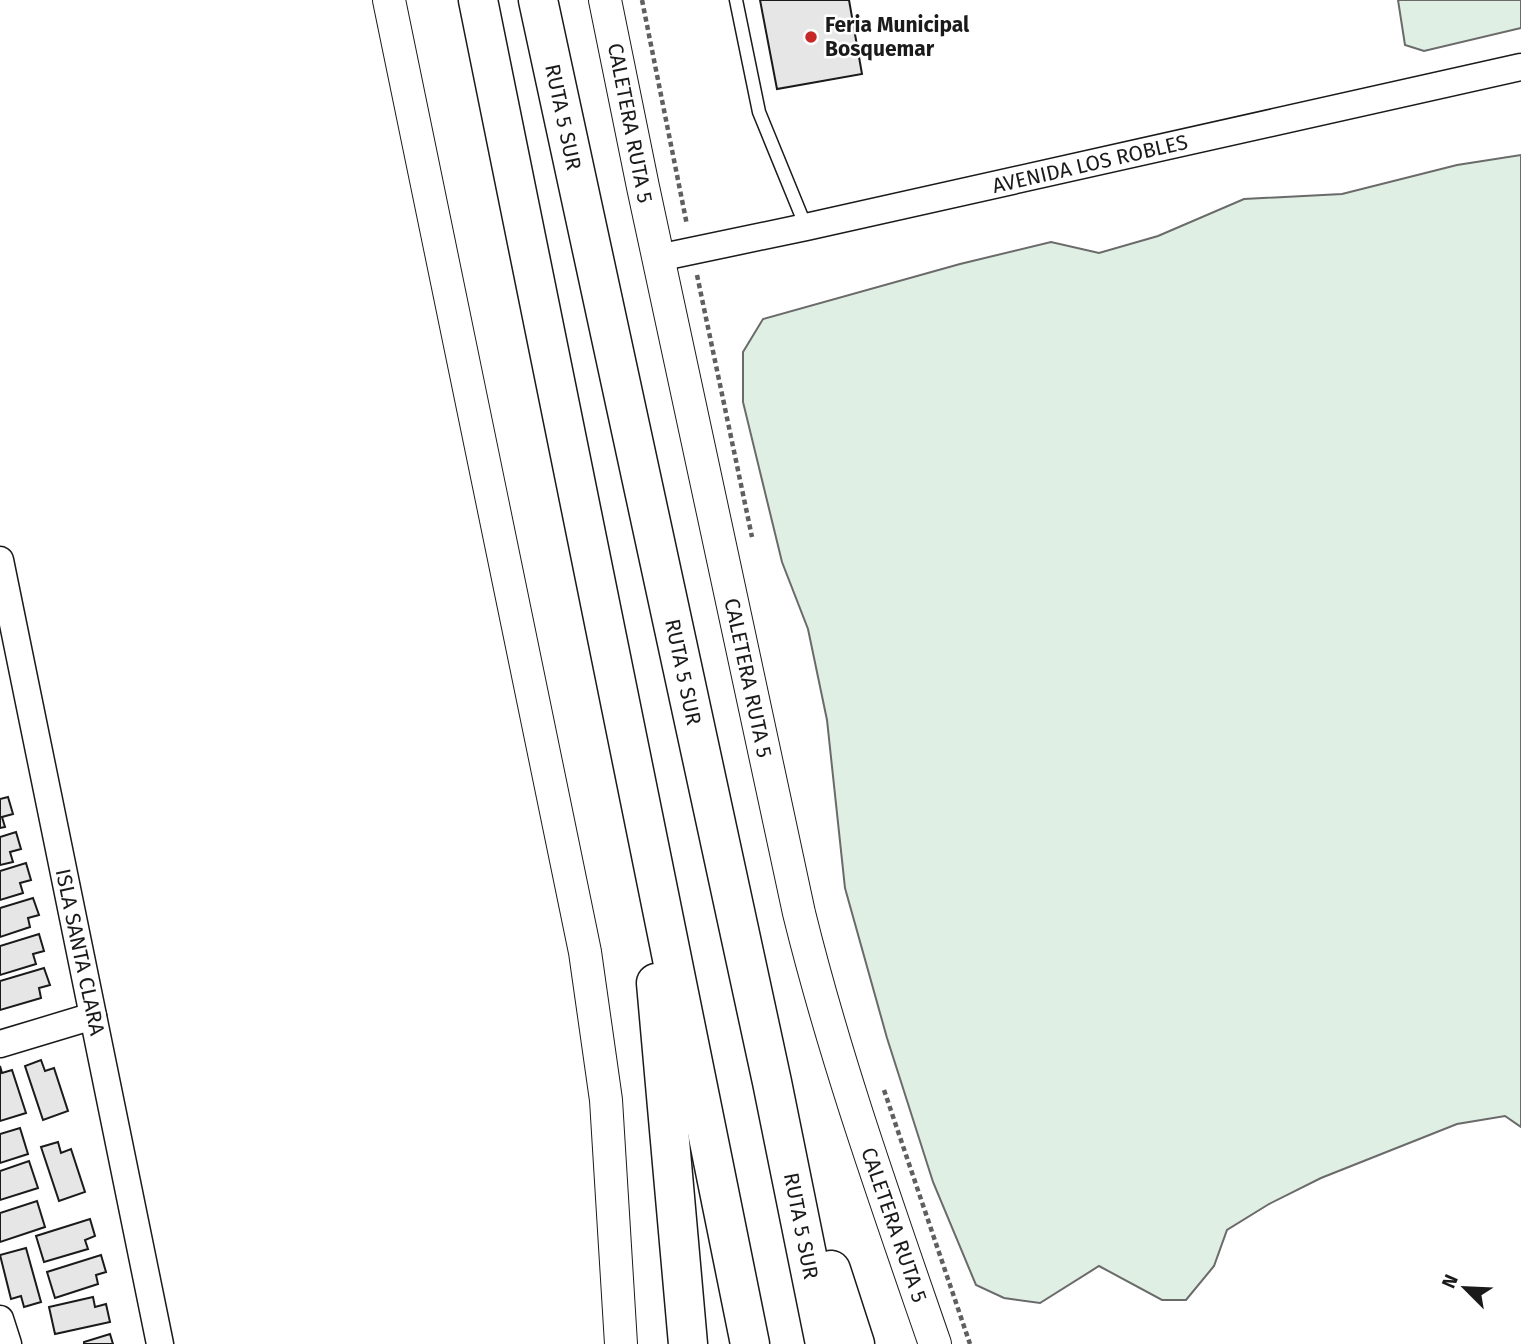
<svg xmlns="http://www.w3.org/2000/svg" width="1521" height="1344" font-family="'Fira Sans',sans-serif">
<style>
.green{fill:#e0efe3;stroke:#6a6a6a;stroke-width:2}
.building{fill:#e6e6e6;stroke:#1a1a1a;stroke-width:2}
.lines{fill:none;stroke-linecap:round;stroke-linejoin:round}
.service-casing{stroke:#1a1a1a;stroke-width:15}
.minor-casing{stroke:#1a1a1a;stroke-width:29}
.tertiary-casing{stroke:#1a1a1a;stroke-width:34}
.motorway-casing{stroke:#1a1a1a;stroke-width:41}
.path{stroke:#5f5f5f;stroke-width:4.5;stroke-dasharray:5 3.5;stroke-linecap:butt}
.service{stroke:#fff;stroke-width:12}
.minor{stroke:#fff;stroke-width:26}
.tertiary{stroke:#fff;stroke-width:32}
.motorway{stroke:#fff;stroke-width:38}
.poi-dot{fill:#c62828;stroke:#fff;stroke-width:2.5}
.labels{text-anchor:middle;stroke-width:5;stroke-linejoin:round;paint-order:stroke}
.poi-label{font-size:21px;font-weight:bold;fill:#1a1a1a;stroke:#fff;text-anchor:start}
.street-label{font-size:21px;fill:#1a1a1a;stroke:#fff}
</style>
<rect width="100%" height="100%" fill="#fff"/>
<!-- green -->
<g class="green">
<polygon points="1398,0 1521,0 1521,28 1424,51 1405,45"/>
<polygon points="1521,155 1521,1127 1505,1116 1457,1124 1321,1178 1269,1204 1227,1230 1214,1266 1186,1300 1162,1300 1099,1266 1040,1303 1004,1298 976,1285 933,1182 887,1038 845,888 827,720 808,629 782,562 743,402 743,352 763,319 960,264 1051,242 1099,253 1158,236 1244,199 1342,194 1457,165"/>
</g>
<!-- building -->
<g class="building">
<polygon points="760,0 849,0 862,74 777,89"/>
<polygon points="8,797 13,814 2,817 5,827 0,828 0,799"/>
<polygon points="16,832 21,849 10,852 13,862 0,865 0,837"/>
<polygon points="26,863 31,880 20,883 23,893 0,900 0,871"/>
<polygon points="33,898 39,915 28,918 30,927 0,937 0,908"/>
<polygon points="39,934 44,951 33,954 36,964 0,975 0,946"/>
<polygon points="44,968 50,985 39,988 41,998 0,1010 0,981"/>
<polygon points="41,1060 45,1071 54,1068 68,1111 43,1120 25,1066"/>
<polygon points="0,1066 2,1073 12,1070 26,1113 0,1121"/>
<polygon points="20,1128 28,1154 0,1163 0,1134"/>
<polygon points="58,1142 61,1153 71,1149 85,1192 59,1201 41,1147"/>
<polygon points="29,1161 38,1188 0,1200 0,1171"/>
<polygon points="37,1201 45,1227 0,1242 0,1213"/>
<polygon points="90,1219 95,1236 85,1240 88,1249 44,1262 36,1236"/>
<polygon points="26,1248 41,1302 24,1307 21,1296 11,1299 0,1255"/>
<polygon points="101,1255 106,1272 96,1275 98,1284 55,1298 47,1272"/>
<polygon points="93,1297 95,1307 106,1304 110,1322 55,1334 49,1307"/>
<polygon points="110,1334 113,1344 84,1344 84,1342"/>
</g>
<g class="lines">
<defs>
<polyline id="service" points="736,0 759,112 806,227"/>
<g id="minor">
<polyline points="658,258 806,227 1521,67"/>
<polyline points="0,560 160,1344"/>
<polyline points="0,1044 93,1016"/>
<polyline points="0,1319 8,1344"/>
</g>
<g id="tertiary">
<polyline points="389,0 585,952 606,1100 621,1344"/>
<path d="M605,0L643,187L799,913C835,1059 886,1202 935,1344"/>
</g>
<g id="motorway">
<polyline points="478,0 750,1344"/>
<polyline points="538,0 772,1082 825,1344"/>
<polyline points="656,983 688,1344"/>
<polyline points="831,1270 855,1344"/>
</g>
</defs>
<!-- service casing -->
<use href="#service" class="service-casing"/>
<!-- minor casing -->
<use href="#minor" class="minor-casing"/>
<!-- tertiary casing -->
<use href="#tertiary" class="tertiary-casing"/>
<!-- motorway casing -->
<use href="#motorway" class="motorway-casing"/>
<!-- path -->
<g class="path">
<polyline points="642,0 687,225"/>
<polyline points="697,275 752,537"/>
<polyline points="884,1090 970,1344"/>
</g>
<!-- service -->
<use href="#service" class="service"/>
<!-- minor -->
<use href="#minor" class="minor"/>
<!-- tertiary -->
<use href="#tertiary" class="tertiary"/>
<!-- motorway -->
<use href="#motorway" class="motorway"/>
</g>
<!-- markers -->
<circle class="poi-dot" cx="811" cy="37" r="7"/>
<g class="labels">
<!-- poi labels -->
<g class="poi-label">
<text x="825" y="32">Feria Municipal<tspan x="825" dy="24">Bosquemar</tspan></text>
</g>
<!-- street labels -->
<g class="street-label">
<text transform="translate(563 117) rotate(78)" y="7">RUTA 5 SUR</text>
<text transform="translate(630 123) rotate(79)" y="7">CALETERA RUTA 5</text>
<text transform="translate(1090 164) rotate(-13)" y="7">AVENIDA LOS ROBLES</text>
<text transform="translate(683 672) rotate(78)" y="7">RUTA 5 SUR</text>
<text transform="translate(748 678) rotate(78)" y="7">CALETERA RUTA 5</text>
<text transform="translate(80 952) rotate(78)" y="7">ISLA SANTA CLARA</text>
<text transform="translate(894 1225) rotate(71)" y="7">CALETERA RUTA 5</text>
<text transform="translate(801 1226) rotate(79)" y="7">RUTA 5 SUR</text>
</g>
</g>
<!-- north arrow -->
<g transform="translate(1465 1288) rotate(294)" stroke="#ffffff" stroke-width="5" paint-order="stroke">
<path d="M0-5L12 26L0 18L-12 26Z" fill="#1a1a1a"/>
<text y="-10" font-size="19" font-weight="bold" text-anchor="middle" fill="#1a1a1a">N</text>
</g>
</svg>
